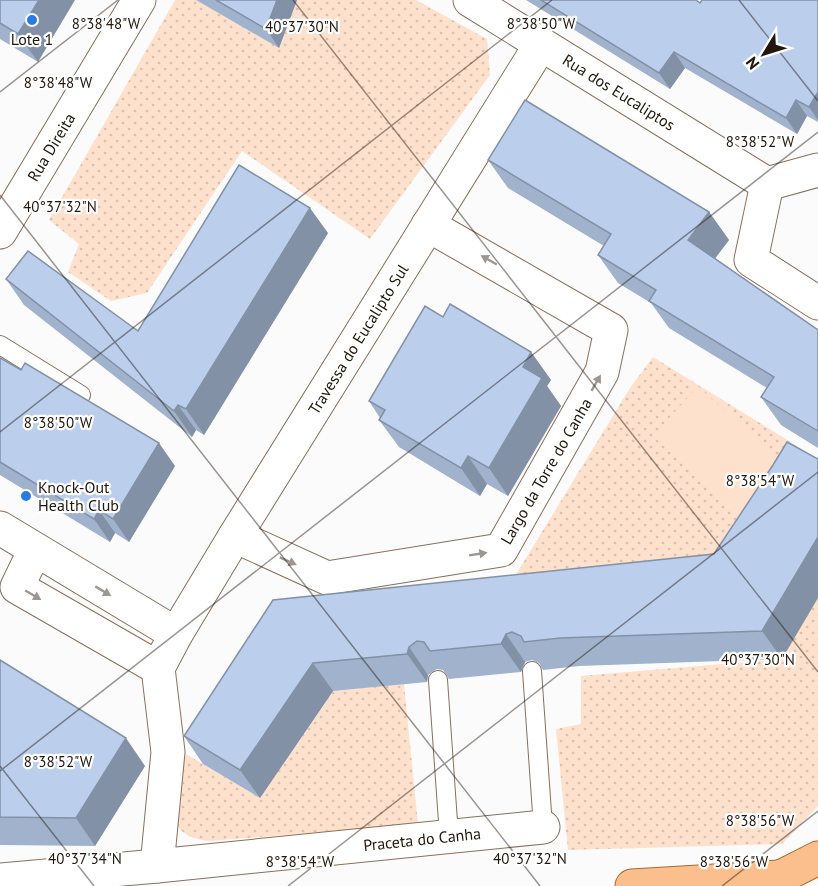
<svg xmlns="http://www.w3.org/2000/svg" width="818" height="886" font-family="'PT Sans',sans-serif">
<style>
.grass{fill:url(#grass-dots)}
.garden{fill:#fde1cd}
.lines{fill:none;stroke-linecap:round;stroke-linejoin:round}
.lane-casing{stroke:#8b6f5a;stroke-width:20}
.street-casing{stroke:#8b6f5a;stroke-width:35}
.secondary-casing{stroke:#8b6f5a;stroke-width:35}
.primary-casing{stroke:#ac682e;stroke-width:35}
.lane{stroke:#fff;stroke-width:18}
.street{stroke:#fff;stroke-width:33}
.secondary{stroke:#fff;stroke-width:33}
.primary{stroke:#fabf8c;stroke-width:33}
.wall{fill:#a1b2cc}
.shaded-wall{fill:#8391a6}
.building{fill:#bbcfed;stroke:#8391a6;stroke-width:1.5}
.oneway{fill:#9c9793}
.ticks{fill:none;stroke:#22170e;stroke-width:1.5;stroke-opacity:0.45}
.poi-dot{fill:#2a7ae5;stroke:#fff;stroke-width:2}
.labels{text-anchor:middle;stroke-width:4.5;stroke-linejoin:round;paint-order:stroke}
.poi-label{font-size:16px;fill:#22170e;stroke:#fff}
.street-label{font-size:16px;fill:#22170e;stroke:#fff}
.ticks-label{font-size:15px;text-anchor:middle;fill:#22170e;stroke:#fff;stroke-width:4.5;stroke-linejoin:round;paint-order:stroke}
</style>
<defs>
<pattern id="grass-dots" width="8" height="8" patternUnits="userSpaceOnUse" patternTransform="scale(1.5)"><rect width="8" height="8" fill="#fde1cd"/><path d="M2 2h.1M6 6h.1" fill="none" stroke="#d9c0af" stroke-width="1.8" stroke-linecap="round"/></pattern>
</defs>
<rect width="100%" height="100%" fill="#fbfbfb"/>
<!-- grass -->
<g class="grass">
<polygon points="175,0 196,0 279,48 297,0 416,0 487,39 490,75 370,239 242,151 147,293 111,301 68,272 79,244 49,220"/>
<polygon points="653,357 797,446 771,490 740,517 729,562 512,581 630,388"/>
<polygon points="818,589 818,806 782,844 568,850 556,729 581,724 581,676 782,659"/>
<path d="M404,684L418,824L211,841C154,838 177,790 186,754L260,798L333,691Z"/>
</g>
<!-- garden -->
<polygon class="garden" points="698,386 784,466 740,517 653,436"/>
<g class="lines">
<defs>
<g id="lane">
<polyline points="0,345 81,395"/>
<polyline points="532,671 543,827"/>
<polyline points="438,680 449,836"/>
</g>
<g id="street">
<polyline points="470,0 767,184 818,170"/>
<polyline points="767,184 751,260 818,303"/>
<polyline points="0,528 176,634"/>
<polyline points="235,536 327,578 501,550 602,372 611,330 428,225"/>
<polyline points="35,550 17,587 158,668"/>
<polyline points="158,668 176,634 235,536 541,44"/>
<polyline points="158,668 168,752 157,866 543,827"/>
<polyline points="0,880 157,866"/>
</g>
<polyline id="secondary" points="0,232 139,0"/>
<g id="primary">
<polyline points="632,886 779,877"/>
<polyline points="763,886 818,858"/>
</g>
</defs>
<!-- lane casing -->
<use href="#lane" class="lane-casing"/>
<!-- street casing -->
<use href="#street" class="street-casing"/>
<!-- secondary casing -->
<use href="#secondary" class="secondary-casing"/>
<!-- primary casing -->
<use href="#primary" class="primary-casing"/>
<!-- lane -->
<use href="#lane" class="lane"/>
<!-- street -->
<use href="#street" class="street"/>
<!-- secondary -->
<use href="#secondary" class="secondary"/>
<!-- primary -->
<use href="#primary" class="primary"/>
</g>
<!-- wall -->
<g class="wall">
<polygon points="0,0 38,62 0,39"/>
<polygon points="196,0 297,0 279,48"/>
<polygon points="526,0 696,0 700,3 818,0 818,122 807,116 797,134 685,68 670,89"/>
<polygon points="488,160 709,212 729,240 715,258 818,330 818,448 781,425 761,397 767,388 669,328 651,303 618,283 598,255 604,246 508,188"/>
<polygon points="328,233 204,435 196,430 192,437 24,305 6,279 138,331"/>
<polygon points="443,317 531,352 551,380 547,386 561,406 508,496 487,484 480,496 399,447 379,420 380,418 369,401"/>
<polygon points="0,358 175,466 129,542 115,533 110,542 0,475"/>
<polygon points="714,554 782,659 579,666 543,670 539,663 532,660 525,662 521,672 449,679 443,670 437,669 428,675 427,682 333,691 260,798 203,764 184,736 273,600"/>
<polygon points="0,660 145,766 95,846 0,845"/>
</g>
<!-- shaded-wall -->
<g class="shaded-wall">
<polygon points="39,0 75,0 38,62 18,34"/>
<polygon points="277,0 297,0 279,48 266,29"/>
<polygon points="674,52 685,68 670,89 659,73"/>
<polygon points="818,92 818,120 809,107"/>
<polygon points="796,100 807,116 797,134 786,118"/>
<polygon points="310,208 328,233 204,435 186,409"/>
<polygon points="709,212 729,240 708,268 688,240"/>
<polygon points="531,352 551,380 547,386 561,406 508,496 489,468 523,367"/>
<polygon points="178,405 196,430 192,437 174,411"/>
<polygon points="159,443 175,466 129,542 113,519"/>
<polygon points="468,456 487,484 480,496 461,468"/>
<polygon points="99,510 115,533 110,542 94,519"/>
<polygon points="818,537 818,598 782,659 762,631"/>
<polygon points="506,634 525,662 521,672 501,644"/>
<polygon points="409,647 428,675 427,682 407,654"/>
<polygon points="313,663 333,691 260,798 240,770"/>
<polygon points="126,738 145,766 95,846 76,818"/>
</g>
<!-- building -->
<g class="building">
<polygon points="0,0 39,0 18,34 0,23"/>
<polygon points="216,0 277,0 266,29"/>
<polygon points="541,0 696,0 700,3 702,0 818,0 818,92 809,107 796,100 786,118 674,52 659,73"/>
<polygon points="525,100 709,212 688,240 818,330 818,431 761,397 774,377 649,301 656,290 598,255 611,234 488,160"/>
<polygon points="239,165 310,208 186,409 178,405 174,411 6,279 28,251 138,331"/>
<polygon points="450,304 531,352 523,367 542,378 489,468 468,456 461,468 379,420 385,410 369,401 425,306 443,317"/>
<polygon points="0,358 21,370 25,363 159,443 113,519 99,510 94,519 0,462"/>
<polygon points="787,442 818,459 818,537 762,631 560,638 524,642 521,636 512,632 506,634 501,644 430,651 424,642 417,641 409,647 407,654 313,663 240,770 184,736 273,600 714,554 773,465"/>
<polygon points="0,660 126,738 76,818 0,817"/>
</g>
<!-- one-way arrows -->
<defs><path id="oneway-solid" d="M-6-.8H1V-3.2L6.5 0L1 3.2V.8H-6Z" transform="scale(1.5)"/></defs>
<g class="oneway">
<use href="#oneway-solid" transform="translate(489 260) rotate(-150)"/>
<use href="#oneway-solid" transform="translate(596 383) rotate(-60)"/>
<use href="#oneway-solid" transform="translate(478 554) rotate(-9)"/>
<use href="#oneway-solid" transform="translate(288 561) rotate(24)"/>
<use href="#oneway-solid" transform="translate(103 591) rotate(31)"/>
<use href="#oneway-solid" transform="translate(33 595) rotate(30)"/>
</g>
<!-- ticks -->
<path class="ticks" d="M293,0L818,672M739,0L818,101M0,92L118,0M0,195L540,886M0,432L552,0M0,766L94,886M0,771L818,132M288,886L818,472M722,886L818,811"/>
<!-- markers -->
<g class="poi-dot">
<circle cx="32" cy="20" r="6"/>
<circle cx="26" cy="496" r="6"/>
</g>
<g class="labels">
<!-- poi labels -->
<g class="poi-label">
<text x="32" y="45">Lote 1</text>
<text x="38" y="493" text-anchor="start">Knock-Out<tspan x="38" dy="18">Health Club</tspan></text>
</g>
<!-- street labels -->
<g class="street-label">
<text transform="translate(619 92) rotate(32)" y="6">Rua dos Eucaliptos</text>
<text transform="translate(51 147) rotate(-59)" y="6">Rua Direita</text>
<text transform="translate(358 339) rotate(-58)" y="6">Travessa do Eucalipto Sul</text>
<text transform="translate(546 471) rotate(-60)" y="6">Largo da Torre do Canha</text>
<text transform="translate(422 839) rotate(-6)" y="6">Praceta do Canha</text>
</g>
</g>
<g class="ticks-label">
<text x="106" y="29">8°38'48"W</text>
<text x="541" y="29">8°38'50"W</text>
<text x="302" y="32">40°37'30"N</text>
<text x="58" y="88">8°38'48"W</text>
<text x="760" y="147">8°38'52"W</text>
<text x="60" y="212">40°37'32"N</text>
<text x="58" y="428">8°38'50"W</text>
<text x="760" y="486">8°38'54"W</text>
<text x="758" y="665">40°37'30"N</text>
<text x="58" y="767">8°38'52"W</text>
<text x="760" y="826">8°38'56"W</text>
<text x="85" y="864">40°37'34"N</text>
<text x="530" y="864">40°37'32"N</text>
<text x="300" y="867">8°38'54"W</text>
<text x="734" y="867">8°38'56"W</text>
</g>
<!-- north arrow -->
<g transform="translate(764 54) rotate(232)" stroke="#ffffff" stroke-width="4.5" paint-order="stroke">
<path d="M0-4.5L10 22L0 15L-10 22Z" fill="#22170e"/>
<text y="-9" font-size="16" font-weight="bold" text-anchor="middle" fill="#22170e">N</text>
</g>
</svg>
